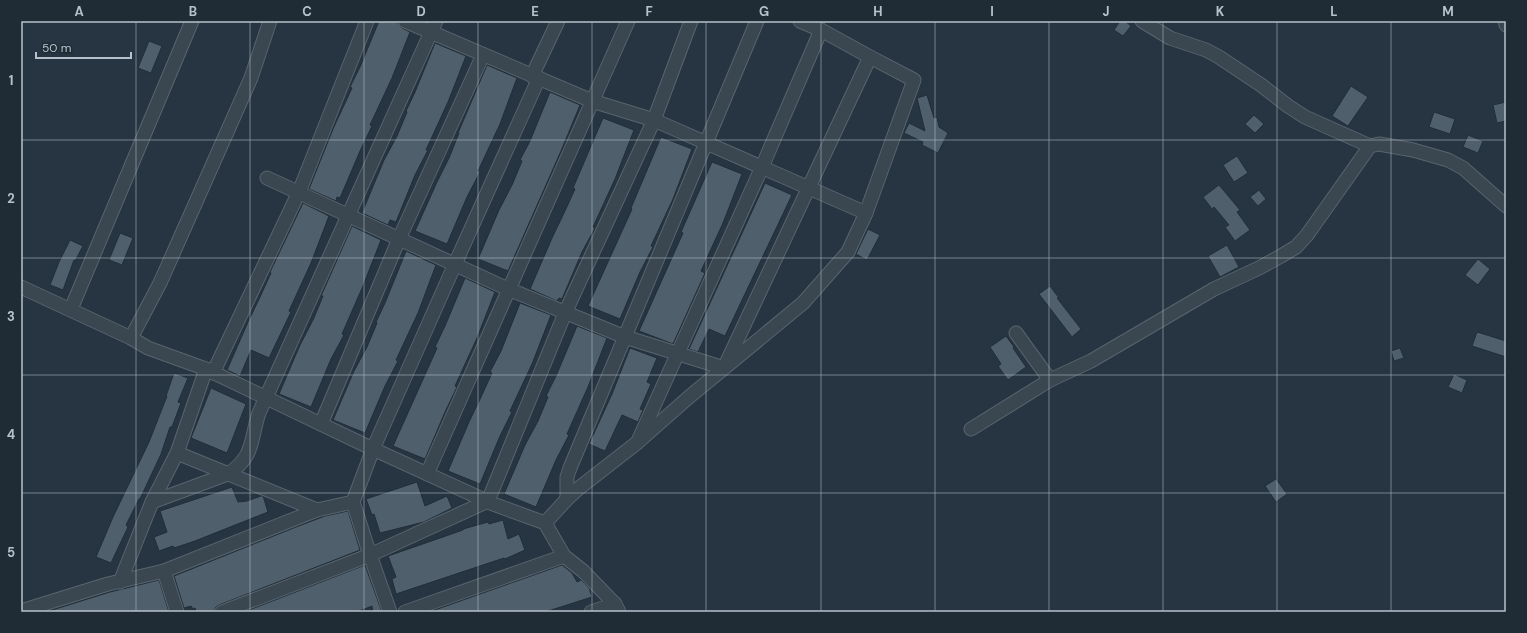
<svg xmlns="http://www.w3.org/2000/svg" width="1527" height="633" font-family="'DM Sans',sans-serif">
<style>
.building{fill:#4f5f6c;stroke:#212e38}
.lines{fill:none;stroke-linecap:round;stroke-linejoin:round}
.street-casing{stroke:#58646e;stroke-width:15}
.street{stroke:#3a4751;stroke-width:13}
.grid{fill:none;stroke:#b7c1cb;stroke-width:1;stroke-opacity:0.55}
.neatline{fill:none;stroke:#b7c1cb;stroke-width:1.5}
.grid-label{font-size:13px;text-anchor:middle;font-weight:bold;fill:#b7c1cb}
</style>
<rect width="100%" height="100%" fill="#263541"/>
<!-- building -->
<g class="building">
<polygon points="379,21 392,21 398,23 402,28 410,32 392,78 370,125 372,126 360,151 340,198 337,197 336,201 309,189 333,129 352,88 350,87 360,67"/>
<polygon points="1120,21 1125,21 1131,26 1123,36 1114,30"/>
<polygon points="149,41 162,46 151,73 138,68"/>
<polygon points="435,43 466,56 448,102 426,150 428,150 415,175 396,222 390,220 388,225 362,213 384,160 397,136 407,112 406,111 415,92"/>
<polygon points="487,65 517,78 500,124 478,171 480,172 467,197 447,244 415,231 437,182 449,158 459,133 458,133"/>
<polygon points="1351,86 1368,97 1348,126 1332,116"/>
<polygon points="550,92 580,105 561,151 508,271 478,259 499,210 512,185 522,161 520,160 530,141"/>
<polygon points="927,95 934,118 937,117 939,127 948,133 938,153 922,145 923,142 904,133 909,123 925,131 917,98"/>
<polygon points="1506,102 1506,121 1497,123 1493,105"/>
<polygon points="1434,112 1455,119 1450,134 1429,127"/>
<polygon points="1254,115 1264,124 1255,133 1245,124"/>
<polygon points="603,118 634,130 615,179 593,227 595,228 582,252 562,299 559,298 557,301 530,289 552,238 564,213 575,189 573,188"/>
<polygon points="1468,135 1483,141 1478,153 1463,147"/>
<polygon points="661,137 692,149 673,199 651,246 653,247 640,272 620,319 588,306 632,209 631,208"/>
<polygon points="1237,156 1248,173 1234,182 1223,165"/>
<polygon points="712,162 742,174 723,223 701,271 705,273 673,344 639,331 683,233 681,232"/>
<polygon points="765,183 792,195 725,336 709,329 698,352 689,349"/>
<polygon points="1219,185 1240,210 1237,212 1250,230 1235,241 1225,227 1229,225 1214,207 1212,209 1203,197"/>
<polygon points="1259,190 1266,199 1258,206 1250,197"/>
<polygon points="303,203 329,216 311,263 289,311 291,312 269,358 251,350 240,376 227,370 248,322 260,297 271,273 270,272"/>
<polygon points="352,226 381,240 363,286 342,334 344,335 331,359 311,407 279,394 300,345 313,320 323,296 321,296"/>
<polygon points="868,229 880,235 867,260 856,254"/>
<polygon points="120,233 133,238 122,265 109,260"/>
<polygon points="70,240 83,246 75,261 74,260 63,290 50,285 59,262"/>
<polygon points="1227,245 1239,267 1220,277 1208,256"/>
<polygon points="406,251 436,265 418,313 396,360 398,361 385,386 365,433 333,420 354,371 367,347 377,323 376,322 385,303"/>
<polygon points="1478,259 1490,269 1478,285 1465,275"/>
<polygon points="465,278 495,292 477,338 455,386 457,387 445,412 425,459 393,446 437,348 435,347 445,326"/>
<polygon points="1050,286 1059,298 1057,298 1081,329 1072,337 1039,294"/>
<polygon points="520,303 551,315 532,364 510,411 512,412 500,436 480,484 448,471 469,422 481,397 492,373 490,372 501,351"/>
<polygon points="577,326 607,338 588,387 567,434 569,435 556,460 536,507 504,494 525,445 538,421 548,397 546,396 556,376"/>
<polygon points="1477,332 1506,341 1506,357 1472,346"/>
<polygon points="1006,336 1014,347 1013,348 1026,367 1008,380 998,366 1001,364 990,347"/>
<polygon points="630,348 657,358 647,382 651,384 640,409 643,410 638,422 622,415 605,451 589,444 612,394"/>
<polygon points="1400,348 1404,358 1394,361 1391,351"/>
<polygon points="174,373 188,378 178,402 181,403 172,427 170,427 161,454 140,499 139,499 126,525 128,527 111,563 96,557 113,517 149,442 167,396 166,396"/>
<polygon points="1454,374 1467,380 1462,393 1448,387"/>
<polygon points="211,388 246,404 227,453 191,438"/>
<polygon points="1276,479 1287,494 1276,502 1265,486"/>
<polygon points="417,482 425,506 447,496 452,508 424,522 380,533 374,514 372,515 366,499"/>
<polygon points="232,487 238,502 247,501 261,496 263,496 268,512 195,541 174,548 173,546 159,551 154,537 167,532 160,511"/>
<polygon points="348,511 360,550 219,605 216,607 214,612 196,612 195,608 193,609 191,606 184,608 174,576 296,527 325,516"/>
<polygon points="503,520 508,539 519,534 525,550 505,559 504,558 396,594 392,579 396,577 388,556 463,530 463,529 488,522 489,524"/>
<polygon points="365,565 382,612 373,612 372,606 357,612 244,612"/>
<polygon points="562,565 572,573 577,582 581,580 589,588 592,597 545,612 429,612"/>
<polygon points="159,580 169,612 49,612 49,611 110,592"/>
</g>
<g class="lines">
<defs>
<g id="street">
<polyline points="405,21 592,101 654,120 866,213 848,252 803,303 689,397 638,442 579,488 567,499 545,523"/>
<polyline points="800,21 821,30 870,57 914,80 866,213"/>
<polyline points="1142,21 1170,38 1206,50 1219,57 1261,85 1288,106 1305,117 1370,146"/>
<polyline points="1505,21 1506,25"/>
<polyline points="532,76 558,21"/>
<polyline points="267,178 508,289 625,337 724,368 870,57"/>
<polyline points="21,287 131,338 148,348 206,369 373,449 493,504 545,523 564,556 583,571 615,604 619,612"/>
<polyline points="71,309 192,21"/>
<polyline points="1016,333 1050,380"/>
<polyline points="131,338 160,283 251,78 270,21"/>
<polyline points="213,373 299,192 367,21"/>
<polyline points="321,424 399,239 483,55"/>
<polyline points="971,429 1050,380 1091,361 1214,289 1259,268 1281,256 1296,247 1307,235 1370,146 1379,144 1413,150 1448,160 1463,168 1506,206"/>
<polyline points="639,439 762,167 821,30"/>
<polyline points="177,453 317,510"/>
<polyline points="427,474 628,21"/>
<polyline points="567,499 567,477 570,468 757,21"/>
<path d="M152,502L228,474C255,456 250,440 259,413L436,21"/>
<polyline points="164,571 177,612"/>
<polyline points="120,582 152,502 177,453 206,369"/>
<polyline points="21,611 108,584 164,571 317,510 353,502"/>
<polyline points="222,612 370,555 488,501 565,313 654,120 691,21"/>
<polyline points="390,612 370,555 353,502 373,449 455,264 539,78"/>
<polyline points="405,612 564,556"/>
<polyline points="591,612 615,604"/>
</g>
</defs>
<!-- street casing -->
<use href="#street" class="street-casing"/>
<!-- street -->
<use href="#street" class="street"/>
</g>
<!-- grid -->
<path class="grid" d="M136,21V612M250,21V612M364,21V612M478,21V612M592,21V612M706,21V612M821,21V612M935,21V612M1049,21V612M1163,21V612M1277,21V612M1391,21V612M21,140H1506M21,258H1506M21,375H1506M21,493H1506"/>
<!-- border -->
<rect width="1527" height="633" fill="none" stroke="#1f2c36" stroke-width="44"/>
<!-- scale -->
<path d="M36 52v6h95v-6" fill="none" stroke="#b7c1cb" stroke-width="2"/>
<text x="42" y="52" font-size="12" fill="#b7c1cb" stroke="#1f2c36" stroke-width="3" paint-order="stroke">50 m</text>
<rect x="22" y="22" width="1483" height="589" class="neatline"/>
<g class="grid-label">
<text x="79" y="16">A</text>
<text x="193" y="16">B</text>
<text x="307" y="16">C</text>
<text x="421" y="16">D</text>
<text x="535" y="16">E</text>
<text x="649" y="16">F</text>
<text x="764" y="16">G</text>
<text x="878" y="16">H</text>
<text x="992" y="16">I</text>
<text x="1106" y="16">J</text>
<text x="1220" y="16">K</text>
<text x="1334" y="16">L</text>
<text x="1448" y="16">M</text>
<text x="11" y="85">1</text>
<text x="11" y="203">2</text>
<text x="11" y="321">3</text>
<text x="11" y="439">4</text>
<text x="11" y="557">5</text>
</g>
</svg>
